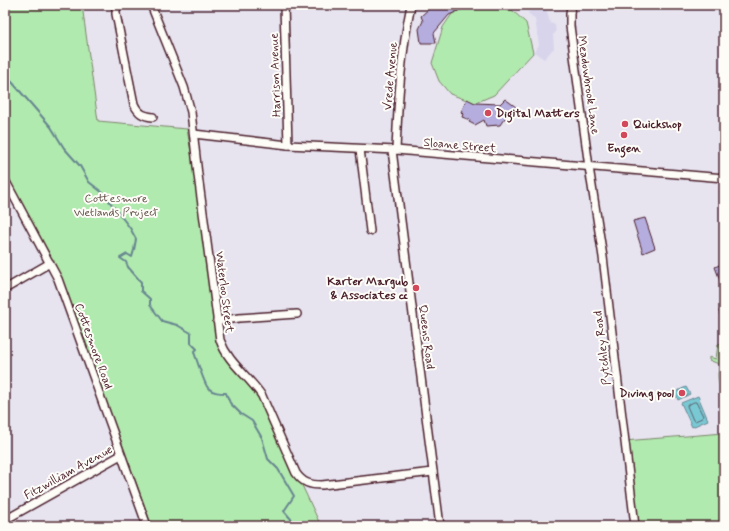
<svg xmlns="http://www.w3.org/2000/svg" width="729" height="531" font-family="Mynerve,sans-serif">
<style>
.built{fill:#d8d4eb}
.green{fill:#b1eaae;stroke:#7e846c}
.water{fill:#79c9d4;stroke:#668590}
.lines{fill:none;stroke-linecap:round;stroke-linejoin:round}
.shore{stroke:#5d636f;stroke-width:1}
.stream{stroke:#668590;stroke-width:2}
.building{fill:#b5adde;stroke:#4a1f2b}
.street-casing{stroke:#4a1f2b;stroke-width:10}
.street{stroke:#fdfcf7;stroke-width:7}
.poi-dot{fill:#d1495b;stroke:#fdfcf7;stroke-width:1.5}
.labels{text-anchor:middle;stroke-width:4;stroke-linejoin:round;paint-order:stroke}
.street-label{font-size:12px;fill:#4a1f2b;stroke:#fdfcf7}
.poi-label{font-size:12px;font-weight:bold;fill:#4a1f2b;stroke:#fdfcf7;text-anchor:start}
.park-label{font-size:12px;fill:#64524c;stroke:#fdfcf7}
</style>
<rect width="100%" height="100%" fill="#e7e4f0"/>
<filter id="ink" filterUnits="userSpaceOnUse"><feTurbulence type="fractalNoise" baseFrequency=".025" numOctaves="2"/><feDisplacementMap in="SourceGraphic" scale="8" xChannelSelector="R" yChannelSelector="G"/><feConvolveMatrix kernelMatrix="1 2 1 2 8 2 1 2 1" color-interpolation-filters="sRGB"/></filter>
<g filter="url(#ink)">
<!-- built -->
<polygon class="built" points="534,5 539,5 547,11 550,23 555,25 556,32 553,35 554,48 544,59 534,52 539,45 535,19 528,13"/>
<!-- green -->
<g class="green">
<polygon points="5,5 82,5 98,121 187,129 225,350 257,389 321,526 152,526 59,274 5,179"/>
<polygon points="469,6 512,10 526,23 533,53 494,95 475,103 450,94 439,81 432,63 443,27 452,14"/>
<path d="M724,343V383L723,386L719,384C718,376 717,372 721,365L709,360V357L716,359L718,344Z"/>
<polygon points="724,433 724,526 638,526 624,441"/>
</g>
<!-- water -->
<g class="water">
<polygon points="686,387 690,394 678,400 675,392"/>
<polygon points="698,396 708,420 692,427 681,403"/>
</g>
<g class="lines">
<!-- shore -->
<polygon class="shore" points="694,402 696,402 703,416 702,418 695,421 693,420 687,406"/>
<!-- stream -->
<path class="stream" d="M5,74L51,127L64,148L80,166L89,182L103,193L130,228L136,239L134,250L132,257L127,254L120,258L126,262L128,267L141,282V291L150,299V305L162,321L177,325L191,333V343L197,349L194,352C196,358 205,385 208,388C213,393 220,393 226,393L230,403L241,414L252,421L262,438L268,459L278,469L294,496L284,511L297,526"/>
</g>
<!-- building -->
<g class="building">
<polygon points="433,5 458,5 458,11 449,15 434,33 436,43 421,43 419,29 423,21 421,16"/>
<polygon points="467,99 475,103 500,104 505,99 516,107 512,112 514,113 512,116 504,119 500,125 486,126 484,120 475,125 469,122 470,120 462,117 463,114 461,112"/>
<polygon points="645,218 655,248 643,253 633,221"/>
<polygon points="724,263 724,291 715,267"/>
<polygon points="724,309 724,325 719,311"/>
</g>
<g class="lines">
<defs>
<g id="street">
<path d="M116,5V14L134,104C138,113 143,116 153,117"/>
<path d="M151,5L184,87L191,112L198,175L220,340C228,363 249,376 262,396L296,473C303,483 310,485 322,485L433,472"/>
<polyline points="284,5 288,145"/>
<polyline points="571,5 570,14 570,26 589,167 603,257 635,526"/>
<polyline points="194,134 288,145 396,150 724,178"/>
<polyline points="360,149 370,231"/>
<polyline points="392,150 440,526"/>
<path d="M396,150C398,102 401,53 411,5"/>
<polyline points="5,180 58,279 147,526"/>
<polyline points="5,289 50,263"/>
<polyline points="217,321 239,318 297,314"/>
<polyline points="5,520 121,455"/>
</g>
</defs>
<!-- street casing -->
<use href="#street" class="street-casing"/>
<!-- street -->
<use href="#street" class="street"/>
</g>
</g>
<!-- markers -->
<g class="poi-dot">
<circle cx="488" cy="113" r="4"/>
<circle cx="625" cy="124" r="4"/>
<circle cx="624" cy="135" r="4"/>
<circle cx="416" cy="288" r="4"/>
<circle cx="682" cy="393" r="4"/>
</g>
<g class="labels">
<!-- street labels -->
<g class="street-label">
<text transform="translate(275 75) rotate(-92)" y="4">Harrison Avenue</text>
<text transform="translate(390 76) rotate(-85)" y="4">Vrede Avenue</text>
<text transform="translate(589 85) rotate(82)" y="4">Meadowbrook Lane</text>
<text transform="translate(460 145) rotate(5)" y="4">Sloane Street</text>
<text transform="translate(225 292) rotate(83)" y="4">Waterloo Street</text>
<text transform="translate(427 337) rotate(83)" y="4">Queens Road</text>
<text transform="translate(94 346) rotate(70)" y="4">Cottesmore Road</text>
<text transform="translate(602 348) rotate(-97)" y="4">Pytchley Road</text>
<text transform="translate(68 472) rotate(-29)" y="4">Fitzwilliam Avenue</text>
</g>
<!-- poi labels -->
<g class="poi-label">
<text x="496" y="117">Digital Matters</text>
<text x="633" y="128">Quickshop</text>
<text x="624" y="152" text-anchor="middle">Engen</text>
<text x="408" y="285" text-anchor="end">Karter Margub<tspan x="408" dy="14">&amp; Associates cc</tspan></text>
<text x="674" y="397" text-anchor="end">Diving pool</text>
</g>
<!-- park labels -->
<g class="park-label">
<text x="116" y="202">Cottesmore<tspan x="116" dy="14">Wetlands Project</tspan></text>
</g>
</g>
<!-- margin -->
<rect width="729" height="531" fill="none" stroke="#fdfcf7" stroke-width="20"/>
<rect x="10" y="10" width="709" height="511" fill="none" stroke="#4a1f2b" stroke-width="1.5" filter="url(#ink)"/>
</svg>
